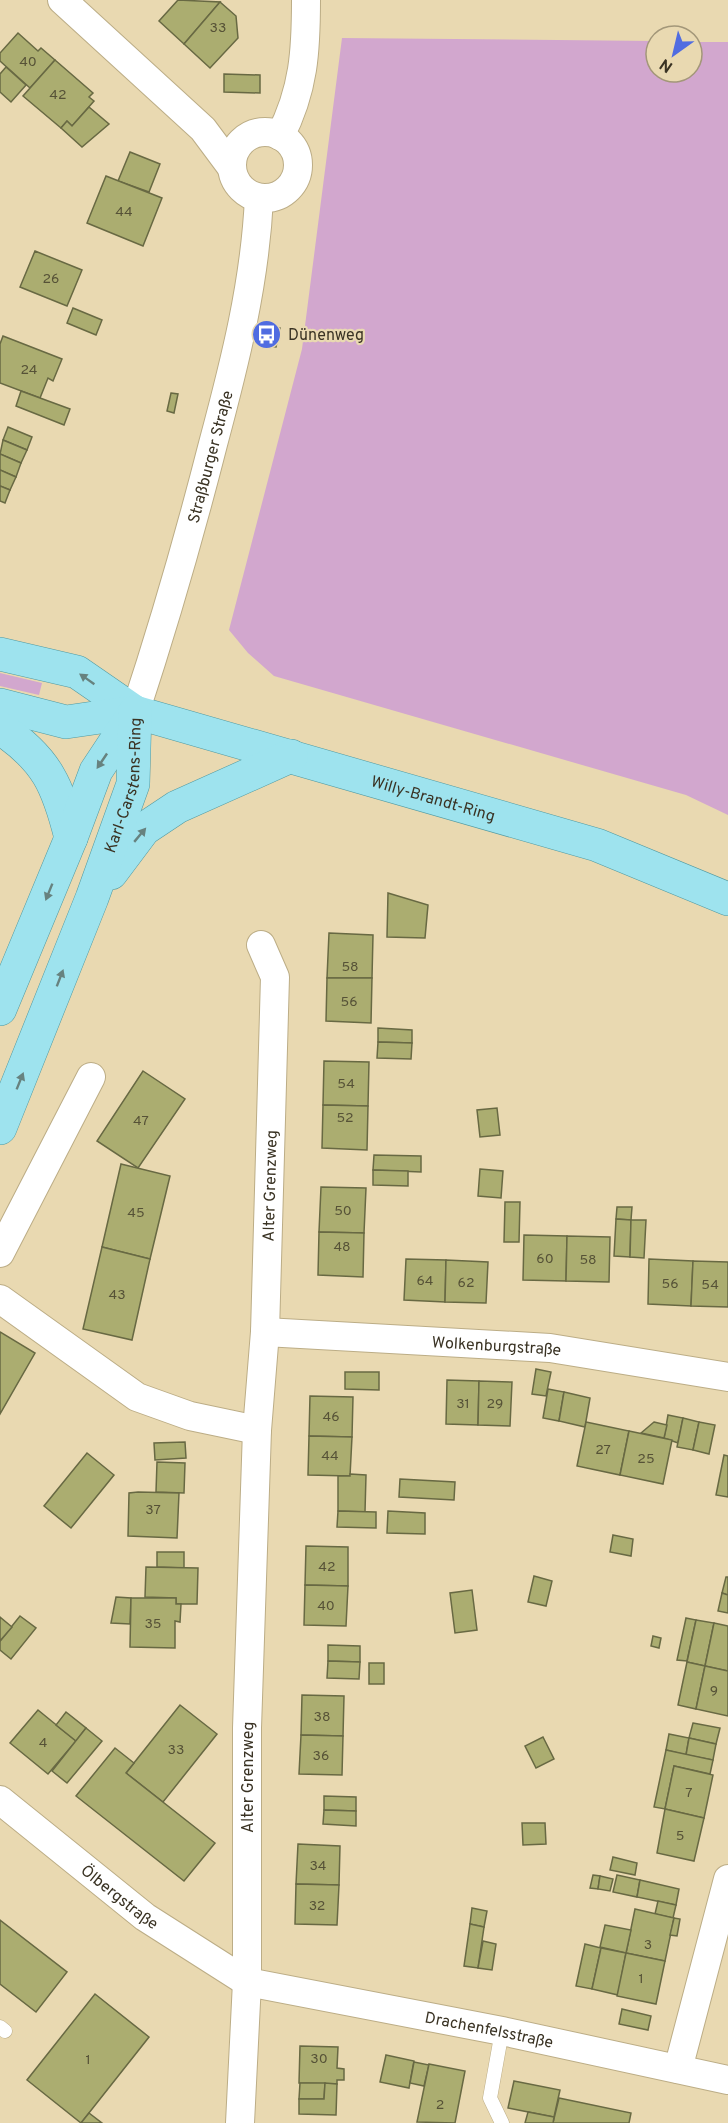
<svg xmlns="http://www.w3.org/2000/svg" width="728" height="2123" font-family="Overpass,sans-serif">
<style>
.green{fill:#d2a7ce}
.building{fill:#abad70;stroke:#686943;stroke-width:1.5}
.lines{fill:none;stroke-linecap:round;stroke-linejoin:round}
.lane-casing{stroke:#bcad86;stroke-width:15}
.street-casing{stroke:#bcad86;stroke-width:30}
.primary-casing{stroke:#5199a0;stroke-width:34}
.lane{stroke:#fff;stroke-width:14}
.street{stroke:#fff;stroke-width:28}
.primary{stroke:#9ee3ee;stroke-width:33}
.oneway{fill:#67827f}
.labels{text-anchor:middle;stroke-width:4.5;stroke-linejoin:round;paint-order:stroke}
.number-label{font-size:14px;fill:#565237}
.poi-label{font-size:16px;fill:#3a3324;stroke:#e9d9b1;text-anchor:start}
.street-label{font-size:16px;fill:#3a3324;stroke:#e9d9b1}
</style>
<rect width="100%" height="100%" fill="#e9d9b1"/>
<!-- green -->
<g class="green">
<polygon points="342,38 656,41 656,72 692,72 692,42 728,42 728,815 686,795 274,676 248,653 229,630 302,349"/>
<polygon points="0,673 42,683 39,695 0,686"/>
</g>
<!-- building -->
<g class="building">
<polygon points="178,0 220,2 184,44 159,21"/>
<polygon points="220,2 236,16 238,38 210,68 184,44"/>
<polygon points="18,33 38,51 41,48 55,60 30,88 0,61 0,53"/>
<polygon points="55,60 93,93 89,97 94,101 72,126 67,121 61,128 23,96"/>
<polygon points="6,67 26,85 11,102 0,92 0,74"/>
<polygon points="224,74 260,75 260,93 224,92"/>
<polygon points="89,107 109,124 82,147 61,128 67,121 72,126"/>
<polygon points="130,152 160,164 149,192 118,181"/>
<polygon points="106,176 162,198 143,246 87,223"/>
<polygon points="35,251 82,270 67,306 20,287"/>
<polygon points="73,308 102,320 96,335 67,323"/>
<polygon points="273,326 280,328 276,347 269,346"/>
<polygon points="3,336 62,359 53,381 48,378 40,398 0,383 0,344"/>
<polygon points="21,391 70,409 64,425 16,406"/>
<polygon points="171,393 178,394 174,413 167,411"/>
<polygon points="8,427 32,437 27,450 3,440"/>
<polygon points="3,440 27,450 21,463 0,454"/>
<polygon points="0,454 21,463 16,477 0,470"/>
<polygon points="0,470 16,477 10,490 0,486"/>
<polygon points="0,486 10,490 5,503 0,501"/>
<polygon points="388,893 428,905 425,938 387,937"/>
<polygon points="329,933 373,935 372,978 327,978"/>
<polygon points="327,978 372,978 371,1023 326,1021"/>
<polygon points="378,1028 412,1030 412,1043 378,1042"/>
<polygon points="378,1042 412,1043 411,1059 377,1058"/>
<polygon points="324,1061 369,1062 368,1106 323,1105"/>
<polygon points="143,1071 185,1099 138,1168 97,1141"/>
<polygon points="323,1105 368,1106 367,1150 322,1148"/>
<polygon points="497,1108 500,1135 480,1137 477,1110"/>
<polygon points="374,1155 421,1156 421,1172 373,1170"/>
<polygon points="121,1164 170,1176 150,1259 102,1247"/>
<polygon points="480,1169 503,1171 501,1198 478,1196"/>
<polygon points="373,1170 408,1171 408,1186 373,1185"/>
<polygon points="321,1187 366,1188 364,1233 319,1232"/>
<polygon points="505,1202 520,1202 519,1242 504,1242"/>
<polygon points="617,1207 632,1207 631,1220 616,1219"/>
<polygon points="616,1219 631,1220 630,1257 614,1256"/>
<polygon points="631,1220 646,1220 644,1258 630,1257"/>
<polygon points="319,1232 364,1233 363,1277 318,1275"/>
<polygon points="524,1235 567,1236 566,1281 523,1280"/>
<polygon points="567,1236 610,1237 609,1282 566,1281"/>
<polygon points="102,1247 150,1259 132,1340 83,1329"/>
<polygon points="406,1259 446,1260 445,1302 404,1300"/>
<polygon points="649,1259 693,1261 691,1306 648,1304"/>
<polygon points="446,1260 488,1262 486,1303 445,1302"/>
<polygon points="693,1261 728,1262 728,1307 691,1306"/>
<polygon points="0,1332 35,1353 0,1414"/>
<polygon points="536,1369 551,1372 546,1396 532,1394"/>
<polygon points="345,1372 379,1372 379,1390 345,1389"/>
<polygon points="447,1380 479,1381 478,1425 446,1424"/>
<polygon points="479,1381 512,1382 510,1426 478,1425"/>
<polygon points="548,1389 564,1392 559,1421 543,1418"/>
<polygon points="564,1392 590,1398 585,1427 559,1421"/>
<polygon points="310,1396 353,1397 352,1437 309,1436"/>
<polygon points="668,1415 683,1418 678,1443 664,1438"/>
<polygon points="683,1418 699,1422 693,1450 677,1447"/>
<polygon points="586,1422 629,1431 620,1475 577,1466"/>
<polygon points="654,1422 667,1425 664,1438 641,1433"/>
<polygon points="699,1422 715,1425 709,1454 693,1450"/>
<polygon points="629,1431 672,1440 663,1484 620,1475"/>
<polygon points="309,1436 352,1437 350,1476 308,1475"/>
<polygon points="185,1442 186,1458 155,1460 154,1443"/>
<polygon points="87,1453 114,1475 71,1528 44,1506"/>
<polygon points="724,1455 728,1456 728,1497 716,1495"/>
<polygon points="157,1462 185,1463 184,1493 156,1492"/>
<polygon points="350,1474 366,1475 365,1512 338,1511 338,1476 350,1476"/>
<polygon points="400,1479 455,1482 454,1500 399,1497"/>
<polygon points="138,1492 179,1493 177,1538 128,1536 129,1493"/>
<polygon points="338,1511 376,1512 376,1528 337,1527"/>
<polygon points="388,1511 425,1513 425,1534 387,1533"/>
<polygon points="613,1535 633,1539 631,1556 610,1552"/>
<polygon points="306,1546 348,1547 348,1586 305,1585"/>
<polygon points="157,1552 184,1552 184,1568 157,1567"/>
<polygon points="146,1567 198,1568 197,1604 176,1604 176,1598 145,1597"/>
<polygon points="534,1576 552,1581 546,1606 528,1602"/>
<polygon points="726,1577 728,1577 728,1595 722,1593"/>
<polygon points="305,1585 348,1586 346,1626 304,1625"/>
<polygon points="472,1590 477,1630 455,1633 450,1593"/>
<polygon points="722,1593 728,1595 728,1613 718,1611"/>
<polygon points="116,1597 131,1598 130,1624 111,1623"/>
<polygon points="131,1598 176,1598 176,1604 181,1604 180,1622 175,1621 175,1648 130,1647"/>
<polygon points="20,1616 36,1628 11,1659 0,1650 0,1641"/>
<polygon points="0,1617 12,1627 0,1641"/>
<polygon points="686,1618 696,1620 687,1661 677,1660"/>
<polygon points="696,1620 714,1623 705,1666 687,1662"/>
<polygon points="714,1623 728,1626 728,1671 705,1666"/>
<polygon points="653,1636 661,1638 659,1648 651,1646"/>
<polygon points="328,1645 360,1646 360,1662 328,1661"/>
<polygon points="328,1661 360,1662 359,1679 327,1678"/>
<polygon points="687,1662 705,1666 696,1709 678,1705"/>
<rect x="369" y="1663" width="15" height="21"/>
<polygon points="705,1666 728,1671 728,1716 696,1709"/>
<polygon points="302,1695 344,1696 343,1736 301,1735"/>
<polygon points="180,1705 217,1734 163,1802 126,1773"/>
<polygon points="38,1710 76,1741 48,1774 10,1743"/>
<polygon points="66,1712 86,1728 76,1741 56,1725"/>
<polygon points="693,1723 720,1728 716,1744 689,1738"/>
<polygon points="86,1728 102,1741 67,1783 52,1771"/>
<polygon points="669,1734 689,1738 686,1755 666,1750"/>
<polygon points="301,1735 343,1736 342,1775 299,1774"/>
<polygon points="543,1737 554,1759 536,1768 525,1746"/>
<polygon points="689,1738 716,1744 713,1760 686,1755"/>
<polygon points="115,1748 134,1763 126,1773 215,1843 184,1881 76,1796"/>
<polygon points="666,1750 713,1760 710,1774 674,1766 665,1809 654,1807"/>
<polygon points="674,1766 713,1775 704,1818 665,1809"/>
<polygon points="324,1796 356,1797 356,1811 324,1810"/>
<polygon points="665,1809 704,1818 694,1861 657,1853"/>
<polygon points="324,1810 356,1811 356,1826 323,1824"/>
<polygon points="522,1823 545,1823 546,1844 523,1845"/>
<polygon points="298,1844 340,1846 339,1885 296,1884"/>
<polygon points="613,1857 637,1863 635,1875 610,1870"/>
<polygon points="593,1875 600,1876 598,1889 590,1888"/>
<polygon points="617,1875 640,1880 637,1897 613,1892"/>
<polygon points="600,1876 613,1879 610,1891 598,1889"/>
<polygon points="640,1880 679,1889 676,1905 637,1897"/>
<polygon points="296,1884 339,1885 337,1925 295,1924"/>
<polygon points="658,1901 676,1905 673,1918 655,1914"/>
<polygon points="472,1908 487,1911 484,1927 470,1924"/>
<polygon points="635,1909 674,1918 665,1961 626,1953"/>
<polygon points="674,1918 680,1919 677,1936 670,1935"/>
<polygon points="0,1920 67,1972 36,2012 0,1984"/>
<polygon points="470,1924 484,1927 478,1968 464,1966"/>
<polygon points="605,1925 631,1930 626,1953 600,1947"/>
<polygon points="483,1941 496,1944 492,1970 478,1968"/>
<polygon points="585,1944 601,1948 592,1989 576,1986"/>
<polygon points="601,1948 626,1953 618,1995 592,1989"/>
<polygon points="626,1953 665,1961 656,2004 617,1996"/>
<polygon points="95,1994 149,2037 81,2123 27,2080"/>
<polygon points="622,2009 651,2016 648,2030 619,2024"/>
<polygon points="300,2046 338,2047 337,2068 344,2069 344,2080 337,2080 337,2084 299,2083"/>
<polygon points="386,2055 414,2061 409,2088 380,2082"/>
<polygon points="414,2062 429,2065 424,2086 410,2083"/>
<polygon points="429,2064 465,2071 455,2123 417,2122"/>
<polygon points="514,2081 560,2090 554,2117 508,2108"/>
<polygon points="300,2083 325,2083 324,2099 299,2099"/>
<polygon points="325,2083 337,2084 336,2115 299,2114 299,2099 324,2099"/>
<polygon points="559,2098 631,2113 629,2123 553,2123"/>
<polygon points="528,2112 554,2117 553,2123 525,2123"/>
<polygon points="89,2113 102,2123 81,2123"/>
</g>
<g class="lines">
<defs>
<g id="lane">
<polyline points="0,2027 5,2031"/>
<polyline points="502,2031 490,2098 502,2123"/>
</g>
<g id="street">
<polyline points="62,0 203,129 232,168"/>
<circle cx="265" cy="165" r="33"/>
<path d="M280,136C304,90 306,50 306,0"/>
<path id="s1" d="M135,712C164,624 190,534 213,444C235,362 255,283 259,198"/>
<polyline points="0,1253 91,1077"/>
<polyline points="0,1299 137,1397 190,1416 257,1430"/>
<path id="s2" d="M265,1332L550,1348L728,1377"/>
<path id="s3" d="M0,1800L145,1917L247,1982L502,2031L728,2080"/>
<polyline points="678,2069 728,1879"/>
<path id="s4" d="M240,2123L247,1982V1728L257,1430L265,1332L275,977L261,945"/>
</g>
<g id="primary">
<path id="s5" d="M0,654L77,672L135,712L597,845L728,899"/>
<polyline points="0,705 66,722 135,712"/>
<path d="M0,728C47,759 58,786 71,838"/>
<polyline points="111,873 144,829 177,807 291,756"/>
<polyline points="0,1009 71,838 96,771 135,712"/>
<path id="s6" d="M0,1128L92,898L133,784L135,712"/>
</g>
</defs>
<!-- lane casing -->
<use href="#lane" class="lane-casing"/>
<!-- street casing -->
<use href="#street" class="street-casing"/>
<!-- primary casing -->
<use href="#primary" class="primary-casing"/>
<!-- lane -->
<use href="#lane" class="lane"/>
<!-- street -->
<use href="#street" class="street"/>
<!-- primary -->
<use href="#primary" class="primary"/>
</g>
<!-- one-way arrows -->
<defs><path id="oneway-solid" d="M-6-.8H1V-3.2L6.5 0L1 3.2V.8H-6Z" transform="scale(1.5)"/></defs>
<g class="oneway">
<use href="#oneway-solid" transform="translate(87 679) rotate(-145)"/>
<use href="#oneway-solid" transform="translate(102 761) rotate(124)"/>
<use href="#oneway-solid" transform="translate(140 835) rotate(-50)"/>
<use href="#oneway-solid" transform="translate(49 892) rotate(112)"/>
<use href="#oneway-solid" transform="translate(60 978) rotate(-69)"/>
<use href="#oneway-solid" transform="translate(20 1081) rotate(-68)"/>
</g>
<!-- icons -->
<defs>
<symbol id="bus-disc" viewBox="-11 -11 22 22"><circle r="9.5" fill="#506ce1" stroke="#e9d9b1"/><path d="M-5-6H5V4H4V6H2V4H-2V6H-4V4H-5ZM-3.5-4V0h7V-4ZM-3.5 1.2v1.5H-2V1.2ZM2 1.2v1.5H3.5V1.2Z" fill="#fff"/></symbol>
</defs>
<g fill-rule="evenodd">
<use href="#bus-disc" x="250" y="318" width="33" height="33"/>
</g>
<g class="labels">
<!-- number labels -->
<g class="number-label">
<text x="218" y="32">33</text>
<text x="28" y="66">40</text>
<text x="58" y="99">42</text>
<text x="124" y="216">44</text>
<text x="51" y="283">26</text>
<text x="29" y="374">24</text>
<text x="350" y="971">58</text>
<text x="349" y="1006">56</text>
<text x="346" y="1088">54</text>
<text x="345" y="1122">52</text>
<text x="141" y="1125">47</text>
<text x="343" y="1215">50</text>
<text x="136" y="1217">45</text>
<text x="342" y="1251">48</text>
<text x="545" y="1263">60</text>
<text x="588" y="1264">58</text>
<text x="425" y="1285">64</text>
<text x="466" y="1287">62</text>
<text x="670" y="1288">56</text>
<text x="710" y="1289">54</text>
<text x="117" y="1299">43</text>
<text x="463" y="1408">31</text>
<text x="495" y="1408">29</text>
<text x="331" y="1421">46</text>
<text x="603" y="1454">27</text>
<text x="330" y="1460">44</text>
<text x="646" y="1463">25</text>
<text x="153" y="1514">37</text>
<text x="327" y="1571">42</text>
<text x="326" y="1610">40</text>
<text x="153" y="1628">35</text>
<text x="714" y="1695">9</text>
<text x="322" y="1721">38</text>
<text x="43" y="1747">4</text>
<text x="176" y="1754">33</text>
<text x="321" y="1760">36</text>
<text x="689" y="1797">7</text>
<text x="680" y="1840">5</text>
<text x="318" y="1870">34</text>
<text x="317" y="1910">32</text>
<text x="648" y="1949">3</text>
<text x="641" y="1983">1</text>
<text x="319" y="2063">30</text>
<text x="88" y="2064">1</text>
<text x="440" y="2109">2</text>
</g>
<!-- poi labels -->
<g class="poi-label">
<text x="288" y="340">Dünenweg</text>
</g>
<!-- street labels -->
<g class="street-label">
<text dy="6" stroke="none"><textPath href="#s1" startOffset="266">Straßburger Straße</textPath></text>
<text dy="6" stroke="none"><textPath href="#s6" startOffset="366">Karl-Carstens-Ring</textPath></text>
<text dy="6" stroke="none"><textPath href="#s5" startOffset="460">Willy-Brandt-Ring</textPath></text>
<text dy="6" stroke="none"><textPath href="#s4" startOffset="938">Alter Grenzweg</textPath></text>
<text dy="6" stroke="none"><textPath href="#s2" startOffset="232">Wolkenburgstraße</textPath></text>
<text dy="6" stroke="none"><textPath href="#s4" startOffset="346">Alter Grenzweg</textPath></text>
<text dy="6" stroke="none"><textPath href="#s3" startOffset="154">Ölbergstraße</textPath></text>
<text dy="6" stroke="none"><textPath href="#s3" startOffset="554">Drachenfelsstraße</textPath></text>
</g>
</g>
<!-- north arrow -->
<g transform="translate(674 54) rotate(214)"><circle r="28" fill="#e9d9b1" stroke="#a39779" stroke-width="1.5"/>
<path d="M0-4.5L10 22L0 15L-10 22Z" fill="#506ce1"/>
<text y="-9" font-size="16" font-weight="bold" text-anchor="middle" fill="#3a3324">N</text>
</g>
</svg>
